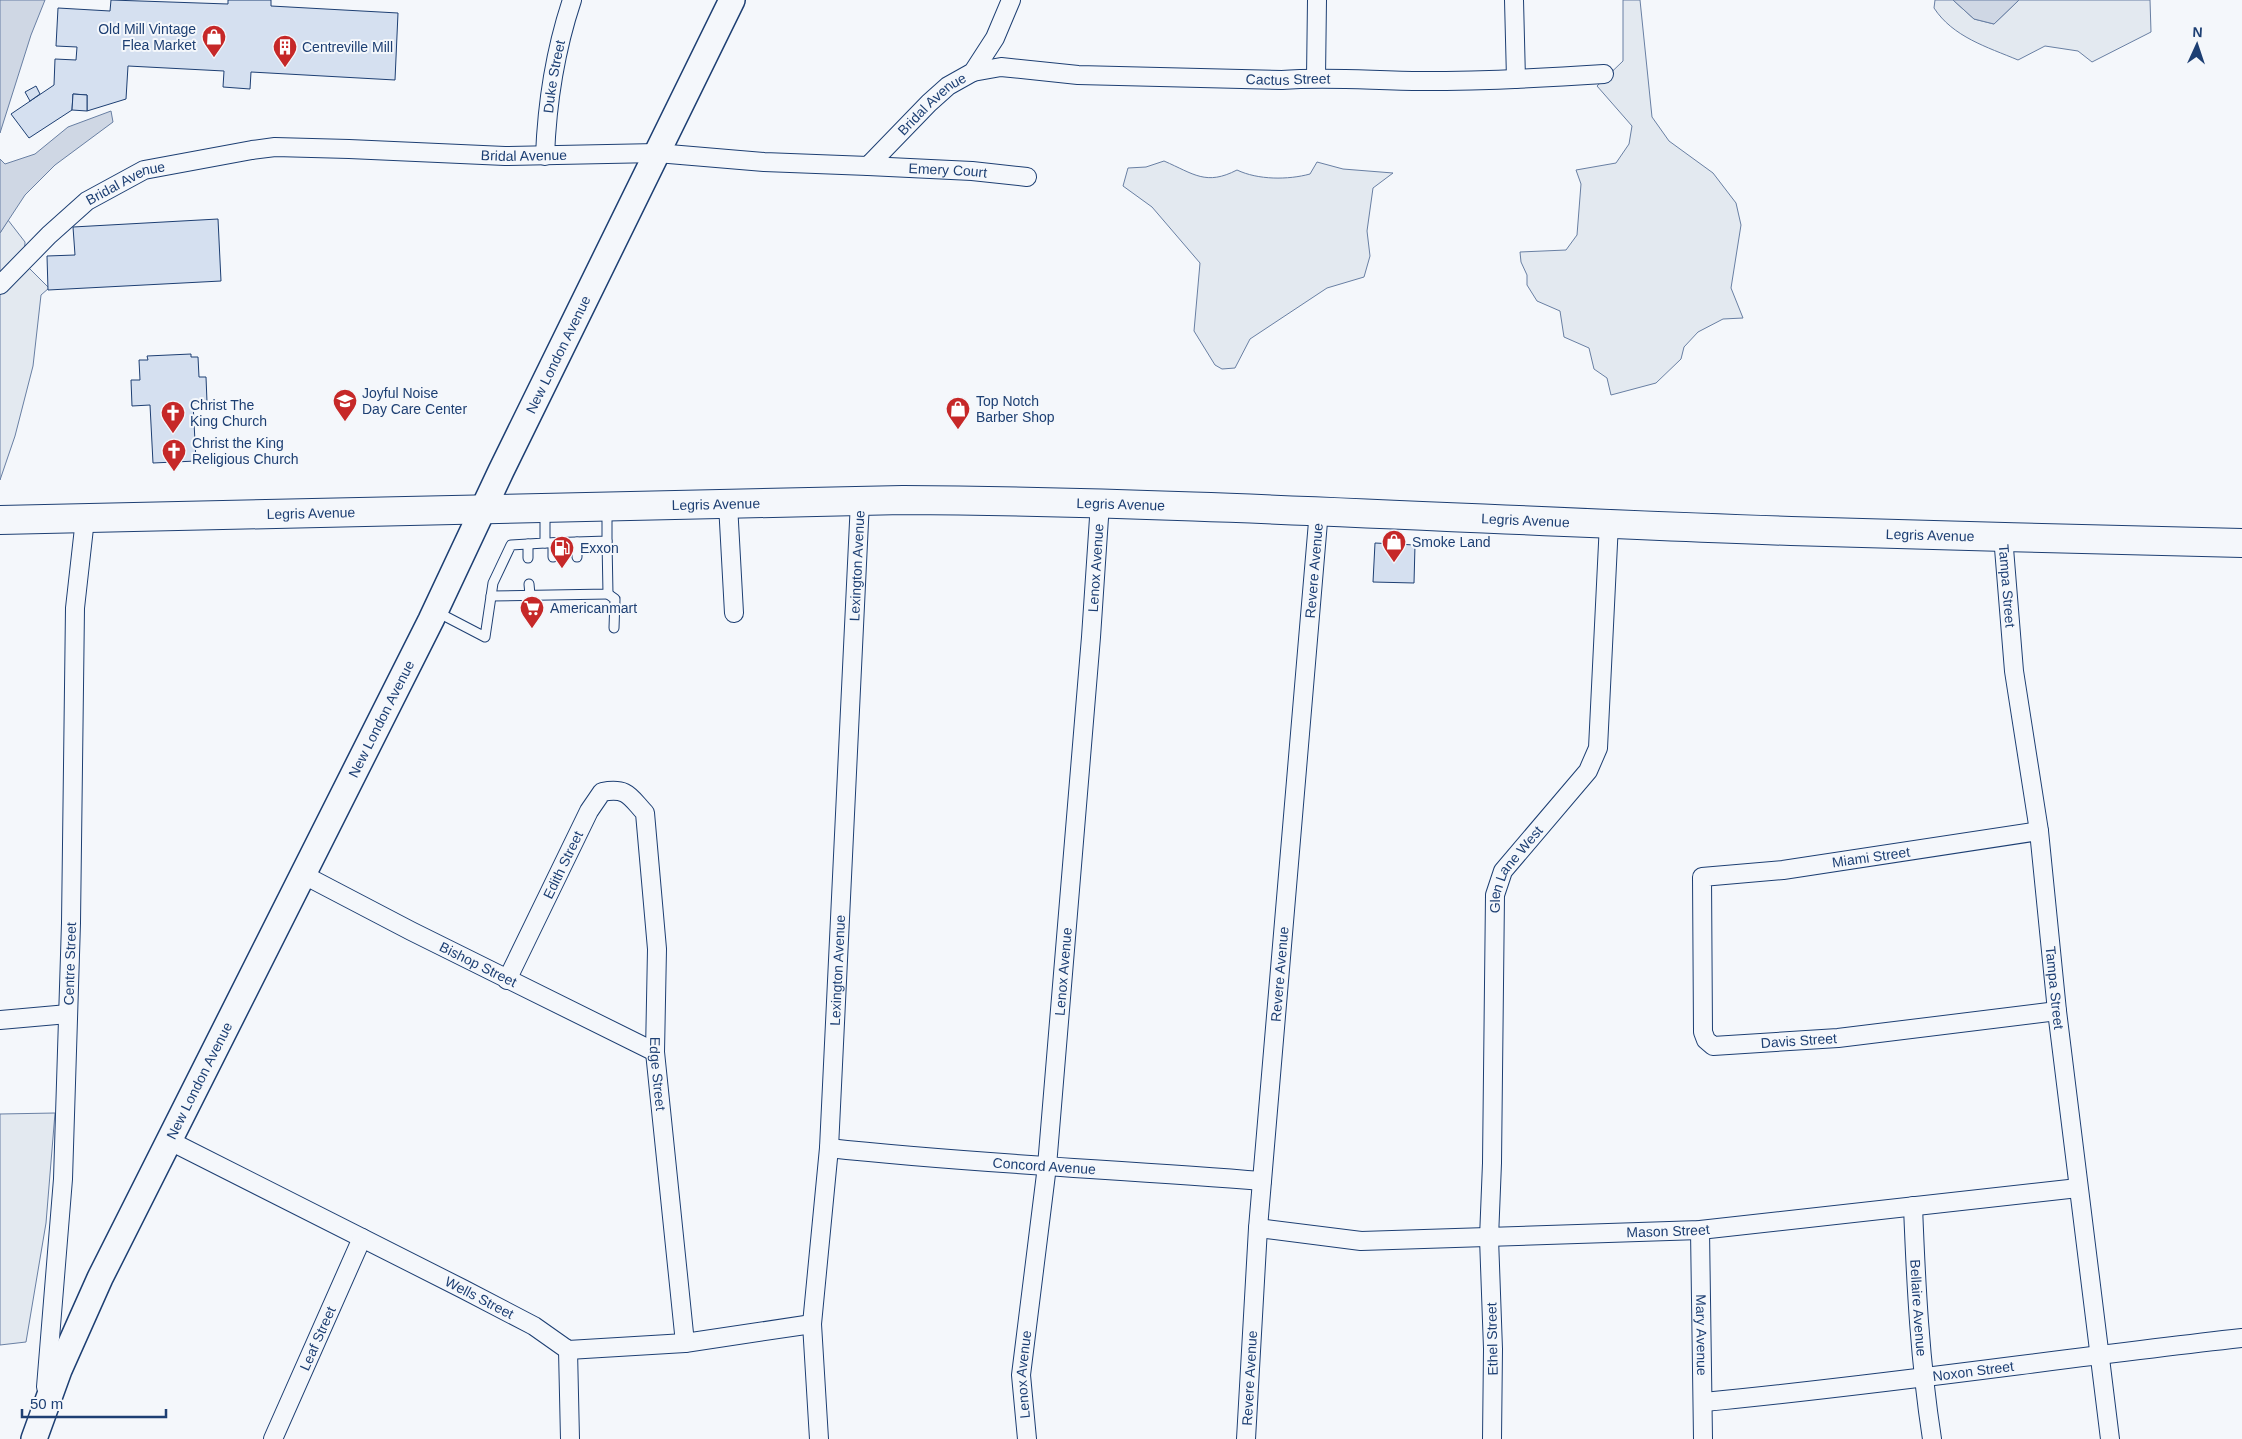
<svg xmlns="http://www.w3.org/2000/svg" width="2242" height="1439" font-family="Helvetica,sans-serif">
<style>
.green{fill:#e3e9f0;stroke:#687fa3}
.water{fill:#cfd7e4;stroke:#687fa3}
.building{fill:#d5e0f0;stroke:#1d3f73}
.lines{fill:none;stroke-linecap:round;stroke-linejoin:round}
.service-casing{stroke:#1d3f73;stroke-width:11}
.minor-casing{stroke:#1d3f73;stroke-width:20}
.secondary-casing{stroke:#1d3f73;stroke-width:28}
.primary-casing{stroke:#1d3f73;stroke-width:30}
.service{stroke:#f4f7fb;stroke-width:9}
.minor{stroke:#f4f7fb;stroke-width:18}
.secondary{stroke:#f4f7fb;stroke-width:25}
.primary{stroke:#f4f7fb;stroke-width:28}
.labels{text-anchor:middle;stroke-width:4;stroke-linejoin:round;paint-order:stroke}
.poi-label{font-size:14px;fill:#1d3f73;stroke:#f4f7fb;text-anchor:start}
.street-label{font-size:14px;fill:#1d3f73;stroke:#f4f7fb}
</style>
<rect width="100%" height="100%" fill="#f4f7fb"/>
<!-- green -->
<g class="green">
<polygon points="1623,0 1640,0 1652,117 1669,141 1713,173 1736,203 1741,225 1731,288 1743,318 1723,319 1698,332 1684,347 1681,359 1656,383 1611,395 1607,378 1594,369 1589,348 1564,337 1560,311 1537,301 1527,285 1527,275 1521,262 1520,252 1566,250 1577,235 1581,184 1576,170 1616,163 1629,144 1632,126 1597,86 1623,61"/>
<path d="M1935,0H1953L1974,19L1994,24L2019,0H2150L2151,32L2092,62L2078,51L2045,46L2018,60C1987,47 1953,37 1934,8Z"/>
<path d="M1164,161C1194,174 1206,186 1237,170C1258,180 1288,180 1310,174L1317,162L1343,169L1393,173L1373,188L1367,231L1370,256L1364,277L1327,288L1250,339L1235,368L1222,369L1215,365L1194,331L1200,263L1152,207L1123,186L1128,168L1146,167Z"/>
<polygon points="8,220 25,242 24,263 49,288 41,295 33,366 15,436 0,480 0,233"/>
<polygon points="55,1113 46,1223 26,1342 0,1345 0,1114"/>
</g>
<!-- water -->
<g class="water">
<polygon points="0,0 45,0 31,35 0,133"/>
<polygon points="1953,0 2019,0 1994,24 1974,19"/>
<polygon points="111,111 113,122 55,165 25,195 0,233 0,159 5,164 35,154 68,127"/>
</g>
<!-- building -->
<g class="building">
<polygon points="111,0 228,4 228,0 271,0 271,6 398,13 395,80 251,72 250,89 223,87 224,71 128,66 126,99 87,111 87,95 73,94 72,110 29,138 11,114 54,85 55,59 76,60 77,47 56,46 58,8 110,11"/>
<polygon points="36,86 40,94 30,101 25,92"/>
<polygon points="73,94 87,95 87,111 72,110"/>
<polygon points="218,219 221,281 48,290 47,256 75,255 73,227"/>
<polygon points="191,354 191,357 198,357 199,377 206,377 207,402 193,403 196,461 153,463 150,405 132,406 131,380 140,380 139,360 148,360 147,356"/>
<polygon points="1375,543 1415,545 1414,583 1373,582"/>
</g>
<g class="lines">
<defs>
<g id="service">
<polyline points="577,542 577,557"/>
<polyline points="545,543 607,541 607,508"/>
<polyline points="553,543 553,557"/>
<polyline points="528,544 528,558"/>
<polyline points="529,584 530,595"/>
<polyline points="608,594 615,599 614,628"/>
<polyline points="491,596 608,594 607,541"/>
<polyline points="437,612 485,637 493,583 511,545 545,543 545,511"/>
</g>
<g id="minor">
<polyline points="1514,0 1516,79"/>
<path id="s1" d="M973,72L1001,67L1078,75L1282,80C1329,76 1375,81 1422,81C1483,81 1544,78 1604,74"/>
<polyline points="1316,77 1317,0"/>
<path id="s2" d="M545,156C547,102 555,51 572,0"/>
<path id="s3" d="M868,166L972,171L1027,177"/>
<path id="s4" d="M0,285L49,235L87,201L144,170L252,150L275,147L349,149L505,156L657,153L764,162L868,166L929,103L948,86L973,72L995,38L1011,0"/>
<polyline points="728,504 734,613"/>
<path id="s5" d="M2003,536L2014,671L2039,831L2057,1011L2110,1439"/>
<path id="s6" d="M2039,831L1783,870L1702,877L1703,1032L1706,1040L1713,1046L1838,1038L2057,1011"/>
<path id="s7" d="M302,874L411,931L655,1052"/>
<path id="s8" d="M507,980L589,811L602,792C628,787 630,797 645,813L657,949L655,1052L685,1343"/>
<polyline points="0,1020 68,1014"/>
<path id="s9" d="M168,1140L463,1289L534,1326L568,1350L685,1343L812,1324"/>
<path id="s10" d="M829,1148C973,1164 1117,1169 1262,1181"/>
<path id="s11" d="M1913,1206C1916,1285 1920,1362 1932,1439"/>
<path id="s12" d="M1258,1228L1361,1241L1700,1230L2078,1188"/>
<path id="s13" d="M1700,1230L1703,1439"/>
<polyline points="568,1350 570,1439"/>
<path id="s14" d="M46,1387L63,1179L71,923L75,608L85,519"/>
<path id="s15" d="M1704,1402C1884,1385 2062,1358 2242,1338"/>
<path id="s16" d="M273,1439L362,1238"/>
<path id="s17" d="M819,1439L812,1324L829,1148L860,501"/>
<path id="s18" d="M1027,1439L1021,1375L1047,1166L1091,637L1100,503"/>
<path id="s19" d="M1246,1439L1258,1228L1319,510"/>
<path id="s20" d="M1492,1439L1493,1349L1489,1238L1492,1163L1495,895L1503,871L1588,771L1598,748L1609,523"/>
</g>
<g id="secondary">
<path id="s21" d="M34,1439L59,1370L100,1278L431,620L501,471L732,0"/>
</g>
<g id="primary">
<path id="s22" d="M0,520L903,500C1199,502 1495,521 1791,531C1941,536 2092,539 2242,543"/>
</g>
</defs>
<!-- service casing -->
<use href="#service" class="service-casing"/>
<!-- minor casing -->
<use href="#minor" class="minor-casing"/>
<!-- secondary casing -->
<use href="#secondary" class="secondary-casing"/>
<!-- primary casing -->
<use href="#primary" class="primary-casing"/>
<!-- service -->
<use href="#service" class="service"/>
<!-- minor -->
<use href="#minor" class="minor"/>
<!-- secondary -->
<use href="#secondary" class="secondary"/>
<!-- primary -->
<use href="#primary" class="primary"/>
</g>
<!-- icons -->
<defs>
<symbol id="shop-pin" viewBox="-11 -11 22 30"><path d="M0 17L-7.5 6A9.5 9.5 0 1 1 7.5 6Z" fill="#c62828" stroke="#f4f7fb"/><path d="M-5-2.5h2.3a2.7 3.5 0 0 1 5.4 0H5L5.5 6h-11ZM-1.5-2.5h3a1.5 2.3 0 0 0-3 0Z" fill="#fff"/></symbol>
<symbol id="building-pin" viewBox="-11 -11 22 30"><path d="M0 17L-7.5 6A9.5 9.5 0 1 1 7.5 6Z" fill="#c62828" stroke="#f4f7fb"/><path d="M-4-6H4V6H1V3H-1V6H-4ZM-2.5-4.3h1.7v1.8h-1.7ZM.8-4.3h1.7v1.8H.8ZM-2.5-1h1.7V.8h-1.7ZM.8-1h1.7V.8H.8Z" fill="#fff"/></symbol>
<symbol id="school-pin" viewBox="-11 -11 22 30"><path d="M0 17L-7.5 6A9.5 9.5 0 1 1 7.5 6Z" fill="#c62828" stroke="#f4f7fb"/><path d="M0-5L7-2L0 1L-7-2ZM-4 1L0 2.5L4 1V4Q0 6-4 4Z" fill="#fff"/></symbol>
<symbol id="church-pin" viewBox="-11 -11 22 30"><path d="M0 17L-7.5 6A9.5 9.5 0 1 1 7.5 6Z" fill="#c62828" stroke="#f4f7fb"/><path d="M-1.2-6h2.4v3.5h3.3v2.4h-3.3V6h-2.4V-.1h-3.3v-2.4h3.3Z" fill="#fff"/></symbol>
<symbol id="fuel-pin" viewBox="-11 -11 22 30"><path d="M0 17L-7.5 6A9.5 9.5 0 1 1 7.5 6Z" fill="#c62828" stroke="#f4f7fb"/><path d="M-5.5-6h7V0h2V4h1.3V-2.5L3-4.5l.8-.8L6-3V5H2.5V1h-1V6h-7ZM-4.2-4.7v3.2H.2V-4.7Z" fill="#fff"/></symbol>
<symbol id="supermarket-pin" viewBox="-11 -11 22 30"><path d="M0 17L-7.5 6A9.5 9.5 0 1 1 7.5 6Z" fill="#c62828" stroke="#f4f7fb"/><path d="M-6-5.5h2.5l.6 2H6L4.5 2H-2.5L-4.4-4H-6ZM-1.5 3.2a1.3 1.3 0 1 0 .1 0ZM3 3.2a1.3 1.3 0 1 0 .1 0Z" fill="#fff"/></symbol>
</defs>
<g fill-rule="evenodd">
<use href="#shop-pin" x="200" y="23" width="28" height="38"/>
<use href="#building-pin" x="271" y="33" width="28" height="38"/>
<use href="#school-pin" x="331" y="387" width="28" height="38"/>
<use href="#shop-pin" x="944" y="395" width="28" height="38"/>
<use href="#church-pin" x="159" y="399" width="28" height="38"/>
<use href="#church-pin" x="160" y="437" width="28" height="38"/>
<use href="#shop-pin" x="1380" y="528" width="28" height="38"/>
<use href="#fuel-pin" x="548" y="534" width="28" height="38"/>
<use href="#supermarket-pin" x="518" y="594" width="28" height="38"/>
</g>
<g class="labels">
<!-- poi labels -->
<g class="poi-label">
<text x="196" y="34" text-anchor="end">Old Mill Vintage<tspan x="196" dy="16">Flea Market</tspan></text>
<text x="302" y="52">Centreville Mill</text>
<text x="362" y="398">Joyful Noise<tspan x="362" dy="16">Day Care Center</tspan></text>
<text x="976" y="406">Top Notch<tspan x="976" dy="16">Barber Shop</tspan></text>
<text x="190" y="410">Christ The<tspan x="190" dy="16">King Church</tspan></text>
<text x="192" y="448">Christ the King<tspan x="192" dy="16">Religious Church</tspan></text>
<text x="1412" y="547">Smoke Land</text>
<text x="580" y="553">Exxon</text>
<text x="550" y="613">Americanmart</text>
</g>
<!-- street labels -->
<g class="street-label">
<text dy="5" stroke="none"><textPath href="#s2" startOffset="80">Duke Street</textPath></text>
<text dy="5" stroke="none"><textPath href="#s1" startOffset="316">Cactus Street</textPath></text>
<text dy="5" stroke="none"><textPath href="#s4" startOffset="1002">Bridal Avenue</textPath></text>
<text dy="5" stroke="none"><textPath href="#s4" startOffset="568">Bridal Avenue</textPath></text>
<text dy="5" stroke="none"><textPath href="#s3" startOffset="80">Emery Court</textPath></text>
<text dy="5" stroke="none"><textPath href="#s4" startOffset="164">Bridal Avenue</textPath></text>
<text dy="5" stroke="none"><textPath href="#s21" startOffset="1205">New London Avenue</textPath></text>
<text dy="5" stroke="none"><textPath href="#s22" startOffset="716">Legris Avenue</textPath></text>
<text dy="5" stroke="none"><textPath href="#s22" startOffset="1121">Legris Avenue</textPath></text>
<text dy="5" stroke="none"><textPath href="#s22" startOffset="311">Legris Avenue</textPath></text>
<text dy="5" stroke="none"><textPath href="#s22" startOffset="1526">Legris Avenue</textPath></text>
<text dy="5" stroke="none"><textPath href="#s22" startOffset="1931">Legris Avenue</textPath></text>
<text dy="5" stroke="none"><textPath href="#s17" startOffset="875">Lexington Avenue</textPath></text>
<text dy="5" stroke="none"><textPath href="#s18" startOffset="875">Lenox Avenue</textPath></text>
<text dy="5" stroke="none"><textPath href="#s19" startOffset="871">Revere Avenue</textPath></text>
<text dy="5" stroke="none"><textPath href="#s5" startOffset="50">Tampa Street</textPath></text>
<text dy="5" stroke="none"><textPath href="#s21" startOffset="800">New London Avenue</textPath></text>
<text transform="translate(1871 857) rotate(-8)" y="5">Miami Street</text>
<text dy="5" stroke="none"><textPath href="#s8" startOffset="128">Edith Street</textPath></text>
<text dy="5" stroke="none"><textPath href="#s20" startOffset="576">Glen Lane West</textPath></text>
<text dy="5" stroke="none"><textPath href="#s14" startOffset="424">Centre Street</textPath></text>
<text dy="5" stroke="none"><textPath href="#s7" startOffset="198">Bishop Street</textPath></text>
<text dy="5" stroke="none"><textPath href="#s17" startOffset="470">Lexington Avenue</textPath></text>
<text dy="5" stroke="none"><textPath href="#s18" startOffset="470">Lenox Avenue</textPath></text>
<text dy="5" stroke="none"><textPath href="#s19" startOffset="466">Revere Avenue</textPath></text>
<text dy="5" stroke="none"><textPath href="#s5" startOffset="455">Tampa Street</textPath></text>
<text dy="5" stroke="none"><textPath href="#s6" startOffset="599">Davis Street</textPath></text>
<text dy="5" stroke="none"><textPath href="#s8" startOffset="524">Edge Street</textPath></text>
<text dy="5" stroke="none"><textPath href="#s21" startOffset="395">New London Avenue</textPath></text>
<text dy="5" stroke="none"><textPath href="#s10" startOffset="216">Concord Avenue</textPath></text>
<text dy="5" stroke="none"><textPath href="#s12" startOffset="411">Mason Street</textPath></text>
<text dy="5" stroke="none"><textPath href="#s9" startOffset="349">Wells Street</textPath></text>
<text dy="5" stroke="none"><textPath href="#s11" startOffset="102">Bellaire Avenue</textPath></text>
<text dy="5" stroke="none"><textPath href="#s13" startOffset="105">Mary Avenue</textPath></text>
<text dy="5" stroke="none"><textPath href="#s16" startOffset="110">Leaf Street</textPath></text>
<text transform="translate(1492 1339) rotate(-91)" y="5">Ethel Street</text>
<text dy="5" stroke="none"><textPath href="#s15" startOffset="271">Noxon Street</textPath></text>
<text dy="5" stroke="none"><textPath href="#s18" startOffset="65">Lenox Avenue</textPath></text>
<text dy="5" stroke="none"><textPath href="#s19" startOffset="61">Revere Avenue</textPath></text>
</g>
</g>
<!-- north arrow -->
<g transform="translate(2197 45) rotate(3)" stroke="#f4f7fb" stroke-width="4" paint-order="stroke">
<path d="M0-4L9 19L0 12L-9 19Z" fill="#1d3f73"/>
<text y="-8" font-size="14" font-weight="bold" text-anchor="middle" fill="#1d3f73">N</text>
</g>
<!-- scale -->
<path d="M22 1409v8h144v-8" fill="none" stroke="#1d3f73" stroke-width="2.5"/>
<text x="30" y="1409" font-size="15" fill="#1d3f73" stroke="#f4f7fb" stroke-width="4" paint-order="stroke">50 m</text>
</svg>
